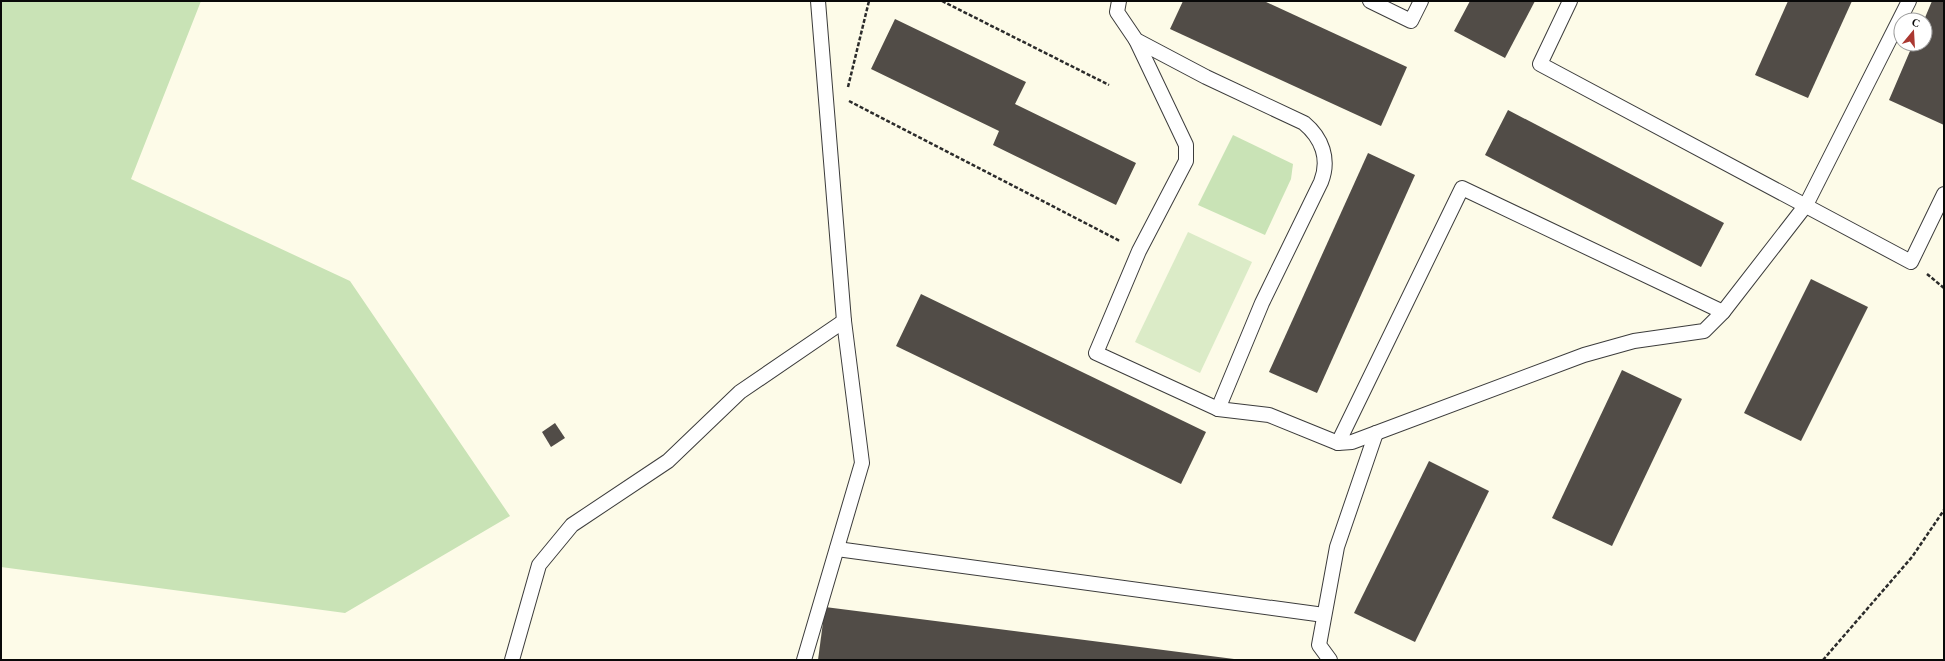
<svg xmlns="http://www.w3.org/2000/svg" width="1945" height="661" font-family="'Times New Roman',serif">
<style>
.green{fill:#c9e3b6}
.pitch{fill:#dbebc7}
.building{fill:#514c47}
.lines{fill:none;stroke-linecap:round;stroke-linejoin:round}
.lane-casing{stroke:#3c3c3c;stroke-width:16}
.path{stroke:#2b2b2b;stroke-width:2.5;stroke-dasharray:4 2;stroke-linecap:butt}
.lane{stroke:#fff;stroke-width:14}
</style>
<rect width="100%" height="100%" fill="#fdfbe8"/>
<!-- green -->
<g class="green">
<polygon points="1,1 201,1 131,179 350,281 510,516 345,613 1,567"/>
<polygon points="1233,135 1293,164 1291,179 1265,235 1198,205"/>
</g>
<!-- pitch -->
<polygon class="pitch" points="1188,232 1252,262 1200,373 1135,342"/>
<!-- building -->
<g class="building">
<polygon points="1183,1 1264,1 1407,67 1381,126 1170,29"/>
<polygon points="1470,1 1535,1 1505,58 1454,31"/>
<polygon points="1788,1 1852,1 1808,98 1755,75"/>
<polygon points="1932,1 1944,1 1944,125 1889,100 1913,44 1925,44 1924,20"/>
<polygon points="895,19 1026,82 1015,104 1136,163 1116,205 993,145 999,131 871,69"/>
<polygon points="1508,110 1724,223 1701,267 1485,155"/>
<polygon points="1368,153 1415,175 1317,393 1269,372"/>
<polygon points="1811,279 1868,307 1801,441 1744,413"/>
<polygon points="921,294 1206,432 1181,484 896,346"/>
<polygon points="1622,370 1682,399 1612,546 1552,518"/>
<polygon points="555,423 565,438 551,447 542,432"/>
<polygon points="1429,461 1489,491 1415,642 1354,613"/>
<polygon points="825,607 1234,659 1234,660 818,660"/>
</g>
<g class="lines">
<defs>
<g id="lane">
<path d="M1119,1L1117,12L1136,40L1206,77L1304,123C1322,138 1330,159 1321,182L1262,303L1218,409"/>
<polyline points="1370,1 1411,21 1421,1"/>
<polyline points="1570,1 1540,64 1911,262 1944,194"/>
<polyline points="1136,40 1186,145 1186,161 1139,251 1096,353 1218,409 1269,415 1338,443 1352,442 1584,355 1634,341 1704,331 1723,312 1806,205 1909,1"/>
<polyline points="1338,443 1462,188 1723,312"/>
<polyline points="837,549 1324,615"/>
<polyline points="512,660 539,565 572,525 668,461 740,392 844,321"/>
<polyline points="804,660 862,463 844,321 818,1"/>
<polyline points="1330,660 1319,645 1337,547 1376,433"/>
</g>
</defs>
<!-- lane casing -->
<use href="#lane" class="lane-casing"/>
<!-- path -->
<g class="path">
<polyline points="942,1 1109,85"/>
<polyline points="848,87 869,1"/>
<polyline points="849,101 1120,241"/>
<polyline points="1927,274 1944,288"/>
<polyline points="1823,660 1912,557 1944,510"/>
</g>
<!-- lane -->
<use href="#lane" class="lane"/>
</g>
<!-- border -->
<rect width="1945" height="661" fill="none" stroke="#090909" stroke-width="4"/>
<!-- north arrow -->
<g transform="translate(1913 32) rotate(18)"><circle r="19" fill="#ffffff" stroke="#9d9d9d"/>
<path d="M0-3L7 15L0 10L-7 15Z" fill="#aa3831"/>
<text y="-6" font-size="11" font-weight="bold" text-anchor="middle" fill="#090909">С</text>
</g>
</svg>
